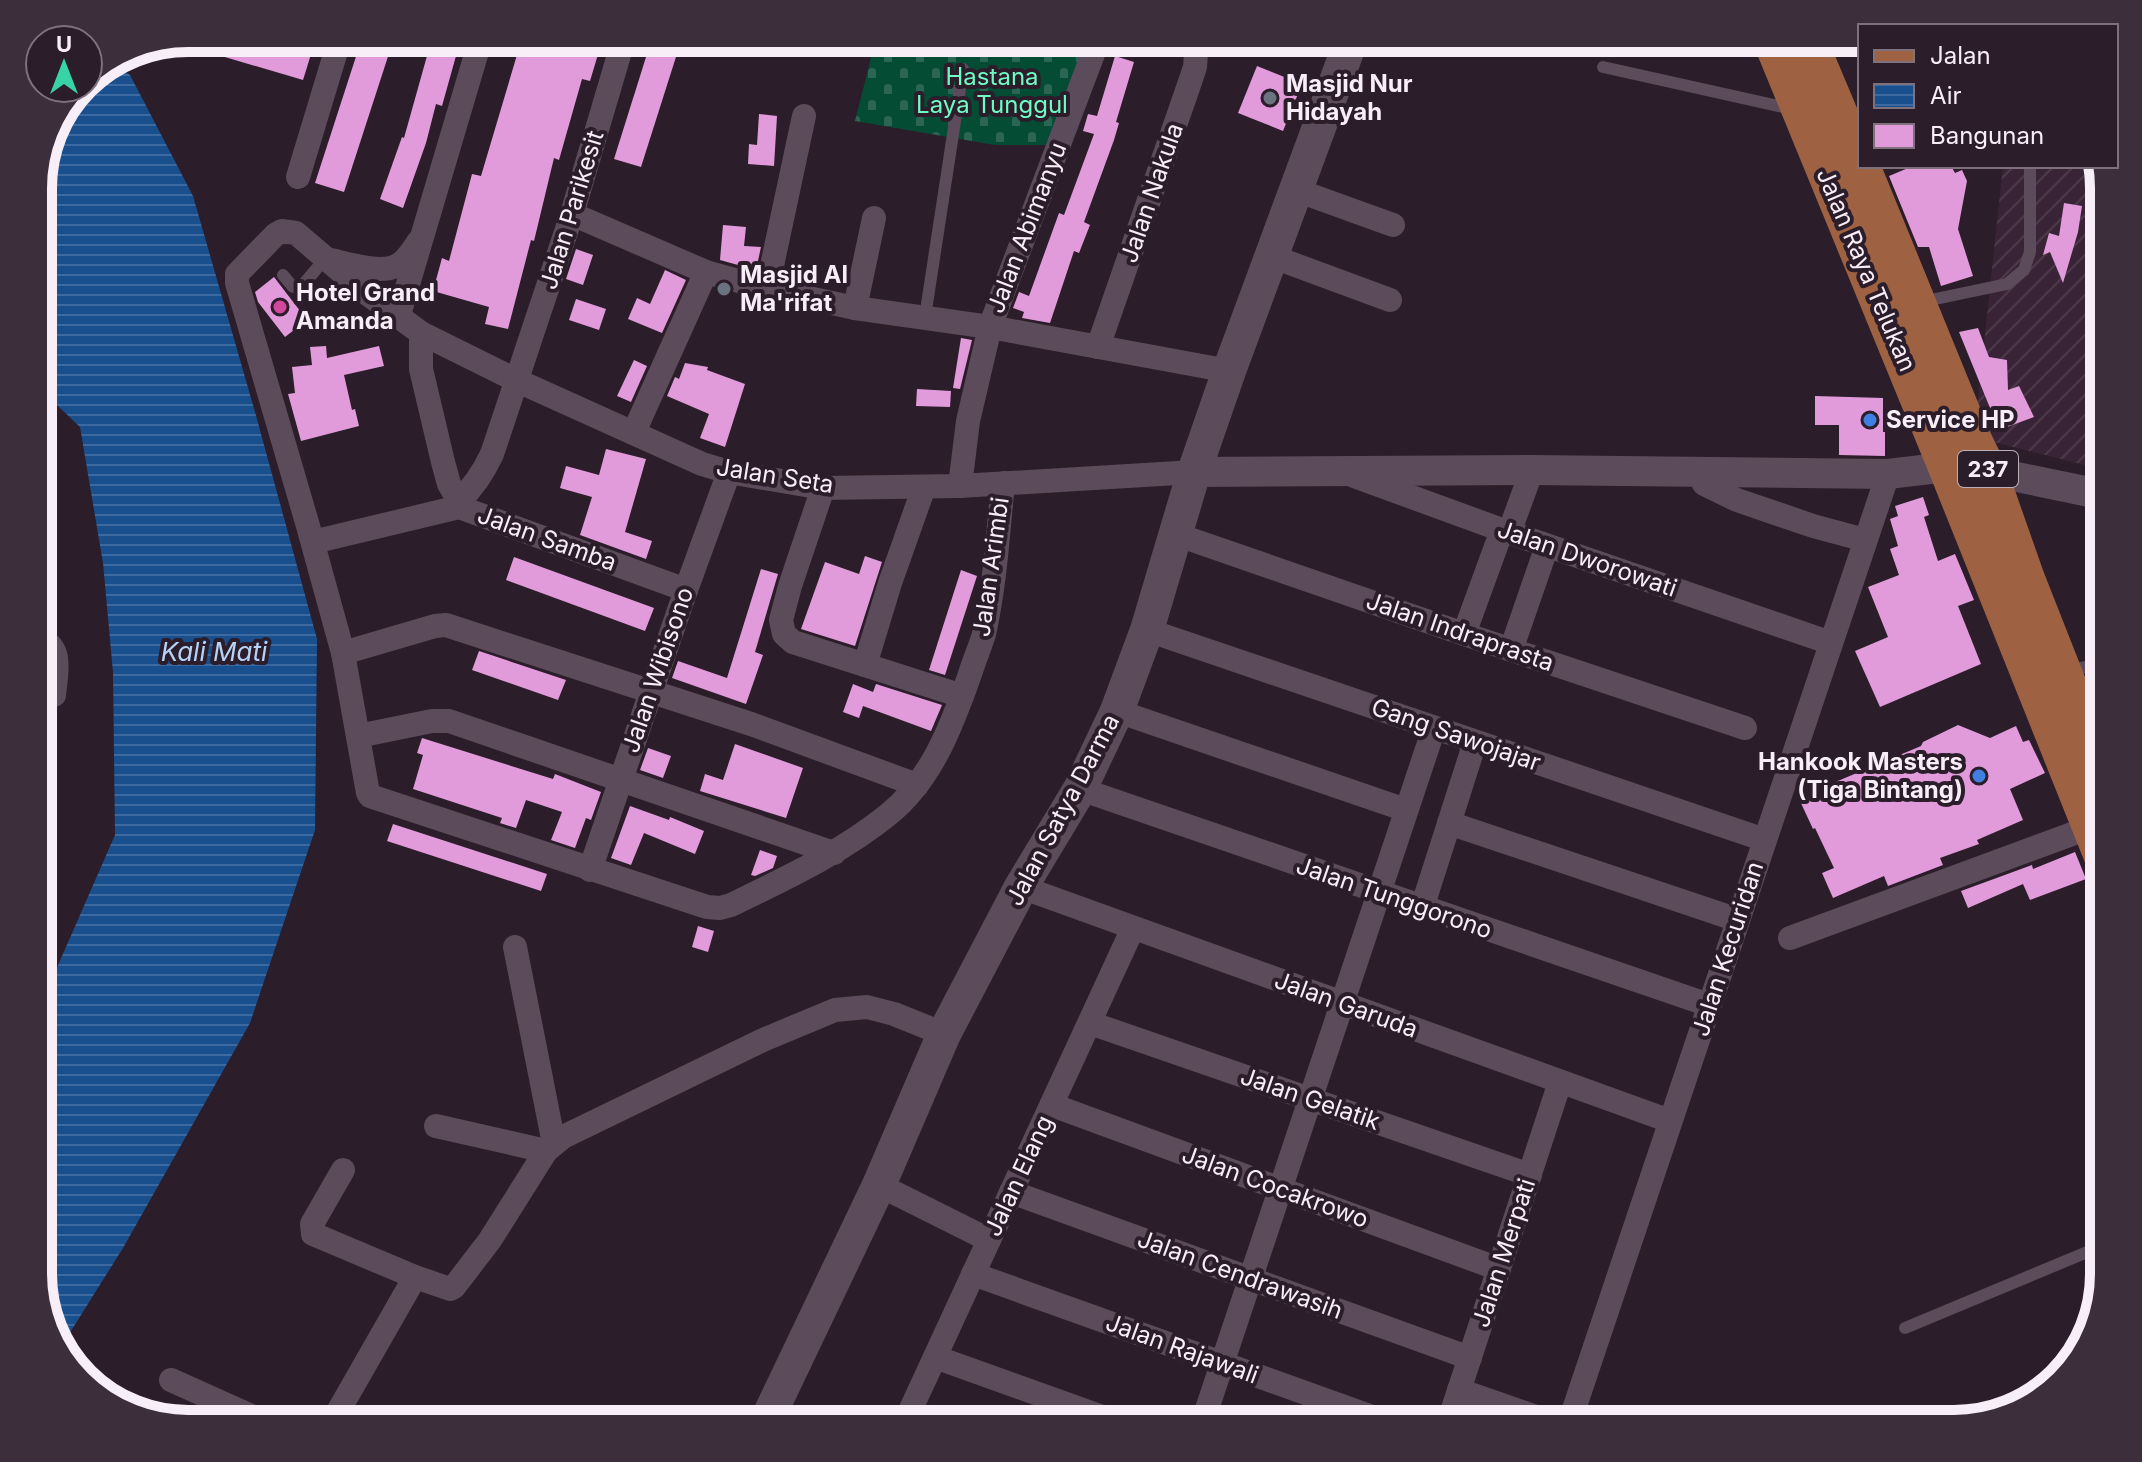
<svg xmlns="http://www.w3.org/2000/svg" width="2142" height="1462" font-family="Inter,sans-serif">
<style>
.industrial{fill:url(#industrial-furrows)}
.cemetery{fill:url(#cemetery-stones)}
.water{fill:url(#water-rules)}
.building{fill:#e19bdb}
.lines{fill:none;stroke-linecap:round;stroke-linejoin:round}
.service{stroke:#5c4b5a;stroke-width:12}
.minor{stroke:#5c4b5a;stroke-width:24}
.tertiary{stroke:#5c4b5a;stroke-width:30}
.secondary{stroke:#5c4b5a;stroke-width:34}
.primary{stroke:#9e6242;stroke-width:38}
.worship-dot{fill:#6b7280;stroke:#2c1d2a;stroke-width:3}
.hotel-dot{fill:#d1479c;stroke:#2c1d2a;stroke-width:3}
.shop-dot{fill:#3f7fe0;stroke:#2c1d2a;stroke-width:3}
.labels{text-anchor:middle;stroke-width:8;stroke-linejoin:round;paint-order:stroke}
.shield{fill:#2c1d2a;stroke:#bbafba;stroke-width:2}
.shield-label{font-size:22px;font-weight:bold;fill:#f8eef7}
.park-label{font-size:24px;fill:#6efcc4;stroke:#2c1d2a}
.poi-label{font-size:24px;font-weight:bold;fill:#f8eef7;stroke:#2c1d2a;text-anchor:start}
.street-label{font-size:24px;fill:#f8eef7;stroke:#2c1d2a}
.water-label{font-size:26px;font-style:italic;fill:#b6d2f7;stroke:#2c1d2a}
.rim{fill:none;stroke:#f8eef7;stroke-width:10}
</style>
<defs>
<pattern id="industrial-furrows" width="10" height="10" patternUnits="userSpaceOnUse" patternTransform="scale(2)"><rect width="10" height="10" fill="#382436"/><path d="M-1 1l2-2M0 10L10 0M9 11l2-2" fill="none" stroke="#4c394a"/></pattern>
<pattern id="cemetery-stones" width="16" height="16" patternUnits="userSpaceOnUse" patternTransform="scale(2)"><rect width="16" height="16" fill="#054c35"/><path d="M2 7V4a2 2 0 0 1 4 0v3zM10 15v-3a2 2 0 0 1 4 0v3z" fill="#2a6653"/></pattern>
<pattern id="water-rules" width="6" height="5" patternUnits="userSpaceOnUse" patternTransform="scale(2)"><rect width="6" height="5" fill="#1a4f8e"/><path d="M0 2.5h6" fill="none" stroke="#3c699f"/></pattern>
</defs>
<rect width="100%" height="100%" fill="#2c1d2a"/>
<!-- industrial -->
<polygon class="industrial" points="2003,166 2098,166 2104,187 2104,470 1974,437"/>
<!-- cemetery -->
<polygon class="cemetery" points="876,38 1088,38 1047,145 995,145 855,121"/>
<!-- water -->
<polygon class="water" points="112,62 130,75 193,196 255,412 317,639 315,830 250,1023 123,1248 59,1350 38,1284 38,1011 115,835 113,672 103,563 80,427 38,387 38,178 79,88 88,88 88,78"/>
<!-- building -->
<g class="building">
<polygon points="188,38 266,38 312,51 303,80 174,42"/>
<polygon points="362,38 394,38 344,192 315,183"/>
<polygon points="432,38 461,38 442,106 436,104 426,143 403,208 380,199 402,137 404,138"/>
<polygon points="522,38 550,38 599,51 590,81 582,79 559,160 554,158 534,241 531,240 508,329 485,324 489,307 433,291 442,258 449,261 472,174 481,176"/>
<polygon points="652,38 682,38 641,167 614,159"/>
<polygon points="1115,56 1134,62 1116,122 1119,123 1114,140 1084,222 1090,225 1079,253 1074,251 1050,323 1022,318 1024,312 1013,308 1019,292 1029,296 1059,213 1064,215 1094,134 1083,131 1088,114 1097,116"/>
<polygon points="1257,66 1302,84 1283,131 1238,113"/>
<polygon points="759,114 777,116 774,166 748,164 749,144 757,145"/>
<polygon points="1913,166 1951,166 1955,173 1962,170 1967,181 1958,229 1973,276 1941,286 1929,247 1918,247 1889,176"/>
<polygon points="2064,203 2082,206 2078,232 2063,283 2050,252 2043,255 2049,233 2059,236"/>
<polygon points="723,225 746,227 744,246 761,247 756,270 720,260"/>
<polygon points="576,249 593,255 583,285 566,279"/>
<polygon points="665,270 686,280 662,333 628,319 637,298 650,304"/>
<polygon points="274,277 307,320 285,337 258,302 255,292"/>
<polygon points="576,299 606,309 599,330 569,320"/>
<polygon points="1978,328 1989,357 2007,360 2008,390 2019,386 2034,417 1999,430 1959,332"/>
<polygon points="961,338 972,340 960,389 953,388"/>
<polygon points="326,346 327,358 379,346 384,366 344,375 352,410 355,409 359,426 301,441 288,394 295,393 292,367 312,365 310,347"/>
<polygon points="634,360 647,366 631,402 617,396"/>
<polygon points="685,363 708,367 707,370 745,384 725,447 700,438 709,414 667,396 675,377 679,379"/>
<polygon points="917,389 951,391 950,407 916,406"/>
<polygon points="1815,396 1883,398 1883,432 1885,432 1885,456 1839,455 1839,425 1815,425"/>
<polygon points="606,449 646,459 625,532 652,541 646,559 580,535 592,497 560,488 566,466 599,475"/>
<polygon points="1923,497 1929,515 1924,517 1938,561 1955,554 1974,600 1958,606 1981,664 1880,707 1855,651 1888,637 1868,587 1899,575 1890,549 1898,546 1890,519 1898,516 1895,506"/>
<polygon points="865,556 882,562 855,646 801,629 825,562 859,574"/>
<polygon points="514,557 654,608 645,631 506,580"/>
<polygon points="761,569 778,574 755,652 763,655 746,704 672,678 678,661 727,678"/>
<polygon points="961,570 977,576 945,675 929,670"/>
<polygon points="479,651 566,680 558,700 472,670"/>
<polygon points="853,684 873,692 876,684 942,705 931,731 863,706 859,718 843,712"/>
<polygon points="1958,725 1990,738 2016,726 2023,742 2029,740 2045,773 2010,789 2023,820 1977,840 1979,844 1940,858 1943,865 1888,886 1884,876 1833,898 1822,873 1834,868 1815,828 1813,829 1800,801 1834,787 1833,783 1921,746 1923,742"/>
<polygon points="422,738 553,779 555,774 601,792 591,820 586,818 575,848 551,840 562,812 526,800 516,828 500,823 502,818 413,789 423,755 417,753"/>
<polygon points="735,744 803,768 786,818 700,791 705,774 723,780"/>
<polygon points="648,748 671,756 663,778 640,770"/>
<polygon points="630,806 669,820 670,817 704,831 695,854 644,833 631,865 611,858"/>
<polygon points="393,824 547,874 541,891 387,841"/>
<polygon points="760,850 777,856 773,868 755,876 751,875"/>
<polygon points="2075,852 2086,879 2030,900 2023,884 1968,908 1961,891 2032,865 2033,869"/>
<polygon points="698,926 714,931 708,952 692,947"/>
</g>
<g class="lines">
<!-- service -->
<g class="service">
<polyline points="1603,67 1792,109"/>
<polyline points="283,275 293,287 301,287 325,259"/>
<polyline points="1921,302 2007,284 2024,270 2030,252 2030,166"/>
<polyline points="925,317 963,69"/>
<polyline points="2066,671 2096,665 2104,667"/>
<polyline points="1905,1328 2104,1245"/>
</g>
<!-- minor -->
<g class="minor">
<path d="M757,38C770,42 784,48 796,38"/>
<polyline points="298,177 340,38"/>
<polyline points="1296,190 1393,225"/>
<polyline points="572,214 706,272"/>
<polyline points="1271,256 1390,300"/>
<path d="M331,260C348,264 380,274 396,266C405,262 413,250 418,242"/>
<polyline points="767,289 804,116"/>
<polyline points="855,308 874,218"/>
<polyline points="398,318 481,38"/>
<polyline points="421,333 421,369 443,462 449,484 459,501"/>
<polyline points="1098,347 1190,82 1195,67 1197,38"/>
<polyline points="634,432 706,272 767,289 855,308 990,327 1229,371"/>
<polyline points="1698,472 1704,484 1737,500 1813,526 1865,540"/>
<polyline points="1354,476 1502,530 1831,643"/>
<path d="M1003,483C998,533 995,585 984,634C980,647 974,661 970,674C952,725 932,779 889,814C841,853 786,878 731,905L720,908L707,907L370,796L368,793L343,653L308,526L237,283V274L275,235L282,231L296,233L365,292L421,333L518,381L702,464L729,472L823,488L960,486L1194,472"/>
<polyline points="960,486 968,421 990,327 1099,38"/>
<polyline points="823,488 790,586 781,620 784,634 793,642 962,696"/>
<path d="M459,507V501C474,487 483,473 492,454L572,214L624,38"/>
<polyline points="1509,533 1532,470"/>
<polyline points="1175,534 1464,634 1745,728"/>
<polyline points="313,542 459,507 686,590"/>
<polyline points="1147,630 1765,840"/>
<polyline points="1464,634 1502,530"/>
<path d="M38,640C64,644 56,675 54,695"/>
<polyline points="1511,650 1547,546"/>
<polyline points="343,653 435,626 446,625 751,724 917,785"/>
<polyline points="865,665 890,583 924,487"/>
<polyline points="1117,711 1406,810"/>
<polyline points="358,736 432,721 449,721 834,853"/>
<polyline points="1080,789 1709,1005"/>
<polyline points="1449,823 1738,920"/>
<polyline points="590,870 686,590 729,472"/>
<polyline points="1021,887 1670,1121"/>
<polyline points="1422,908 1475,742"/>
<polyline points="1790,938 2091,827"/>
<polyline points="515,947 554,1144"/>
<polyline points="1090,1023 1530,1175"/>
<polyline points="1052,1105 1499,1269"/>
<polyline points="436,1126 546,1151"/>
<polyline points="343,1170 312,1224 313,1234 415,1277"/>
<polyline points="879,1185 989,1240"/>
<polyline points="1011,1192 1470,1358"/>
<polyline points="973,1274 1392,1424"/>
<polyline points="935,1357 1122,1424"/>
<polyline points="171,1380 269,1424"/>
<polyline points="1459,1390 1556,1424"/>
<polyline points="331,1424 415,1277 450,1289 454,1287 490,1240 546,1151 563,1137 763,1040 835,1010 867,1007 894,1014 944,1034"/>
<polyline points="904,1424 1133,928"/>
<polyline points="1202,1424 1434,728"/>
<polyline points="1448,1424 1560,1082"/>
<polyline points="1569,1424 1888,474"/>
</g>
<!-- tertiary -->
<polyline class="tertiary" points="1194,472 1532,470 1888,474 1947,467 1988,471 2104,495"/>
<!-- secondary -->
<polyline class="secondary" points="765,1424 879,1185 944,1034 1021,887 1080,789 1117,711 1147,630 1194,472 1229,371 1352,38"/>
<!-- primary -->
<g class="primary">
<polyline points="1771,38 1947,467 2104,859"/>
<polyline points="1807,38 1860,164"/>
<polyline points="1861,166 1972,438 1988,471 2026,579 2104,777"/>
</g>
</g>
<!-- markers -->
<g class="worship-dot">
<circle cx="1270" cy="98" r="8"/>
<circle cx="724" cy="289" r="8"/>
</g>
<circle class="hotel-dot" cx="280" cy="307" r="8"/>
<g class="shop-dot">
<circle cx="1870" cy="420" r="8"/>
<circle cx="1979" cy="776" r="8"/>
</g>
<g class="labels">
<!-- shield labels -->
<rect class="shield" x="1958" y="451" width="60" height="36" rx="6"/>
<g class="shield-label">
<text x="1988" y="477">237</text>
</g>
<!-- park labels -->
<g class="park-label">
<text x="992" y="85">Hastana<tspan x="992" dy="28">Laya Tunggul</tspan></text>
</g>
<!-- poi labels -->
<g class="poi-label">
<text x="1286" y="92">Masjid Nur<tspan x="1286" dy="28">Hidayah</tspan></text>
<text x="740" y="283">Masjid Al<tspan x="740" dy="28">Ma'rifat</tspan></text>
<text x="296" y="301">Hotel Grand<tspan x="296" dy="28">Amanda</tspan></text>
<text x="1886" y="428">Service HP</text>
<text x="1963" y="770" text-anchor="end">Hankook Masters<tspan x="1963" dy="28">(Tiga Bintang)</tspan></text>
</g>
<!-- street labels -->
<g class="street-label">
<text transform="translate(1152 193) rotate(-71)" y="8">Jalan Nakula</text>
<text transform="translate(572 210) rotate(-73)" y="8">Jalan Parikesit</text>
<text transform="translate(1027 228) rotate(-69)" y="8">Jalan Abimanyu</text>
<text transform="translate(1866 270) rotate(67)" y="8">Jalan Raya Telukan</text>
<text transform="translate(775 476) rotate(9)" y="8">Jalan Seta</text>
<text transform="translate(547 539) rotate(20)" y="8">Jalan Samba</text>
<text transform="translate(1587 559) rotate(19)" y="8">Jalan Dworowati</text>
<text transform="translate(991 567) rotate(-82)" y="8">Jalan Arimbi</text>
<text transform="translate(1460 632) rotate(19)" y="8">Jalan Indraprasta</text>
<text transform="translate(658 670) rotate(-71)" y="8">Jalan Wibisono</text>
<text transform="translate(1456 735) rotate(19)" y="8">Gang Sawojajar</text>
<text transform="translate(1063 810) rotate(-62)" y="8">Jalan Satya Darma</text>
<text transform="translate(1394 898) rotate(19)" y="8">Jalan Tunggorono</text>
<text transform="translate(1728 949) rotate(-72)" y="8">Jalan Kecuridan</text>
<text transform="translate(1346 1005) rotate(20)" y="8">Jalan Garuda</text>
<text transform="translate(1310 1099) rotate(19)" y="8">Jalan Gelatik</text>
<text transform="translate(1019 1176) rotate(-65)" y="8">Jalan Elang</text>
<text transform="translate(1275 1187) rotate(20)" y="8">Jalan Cocakrowo</text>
<text transform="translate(1504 1253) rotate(-72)" y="8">Jalan Merpati</text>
<text transform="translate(1240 1275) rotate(20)" y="8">Jalan Cendrawasih</text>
<text transform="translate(1182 1349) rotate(20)" y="8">Jalan Rajawali</text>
</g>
<!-- water labels -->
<g class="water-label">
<text x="214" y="661">Kali Mati</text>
</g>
</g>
<!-- crop -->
<path d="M0 0H2142V1462H0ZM188 52H1954A136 136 0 0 1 2090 188V1274A136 136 0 0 1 1954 1410H188A136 136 0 0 1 52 1274V188A136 136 0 0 1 188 52Z" fill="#3c2e3a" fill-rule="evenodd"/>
<path class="rim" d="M188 52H1954A136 136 0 0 1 2090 188V1274A136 136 0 0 1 1954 1410H188A136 136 0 0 1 52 1274V188A136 136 0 0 1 188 52Z"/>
<!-- legend -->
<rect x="1858" y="24" width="260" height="144" fill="#2c1d2a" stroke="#7e717c" stroke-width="2"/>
<rect x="1874" y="50" width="40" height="12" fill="#9e6242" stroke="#7e717c" stroke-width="2"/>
<text x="1930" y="64" font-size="24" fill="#f8eef7">Jalan</text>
<rect x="1874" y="84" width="40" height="24" fill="url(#water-rules)" stroke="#7e717c" stroke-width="2"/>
<text x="1930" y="104" font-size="24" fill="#f8eef7">Air</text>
<rect x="1874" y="124" width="40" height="24" fill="#e19bdb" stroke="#7e717c" stroke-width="2"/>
<text x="1930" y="144" font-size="24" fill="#f8eef7">Bangunan</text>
<!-- north arrow -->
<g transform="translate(64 64)"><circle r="38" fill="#2c1d2a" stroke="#7e717c" stroke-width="2"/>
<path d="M0-6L14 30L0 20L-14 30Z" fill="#39d4a5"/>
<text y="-12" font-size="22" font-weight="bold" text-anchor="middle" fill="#f8eef7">U</text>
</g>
</svg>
